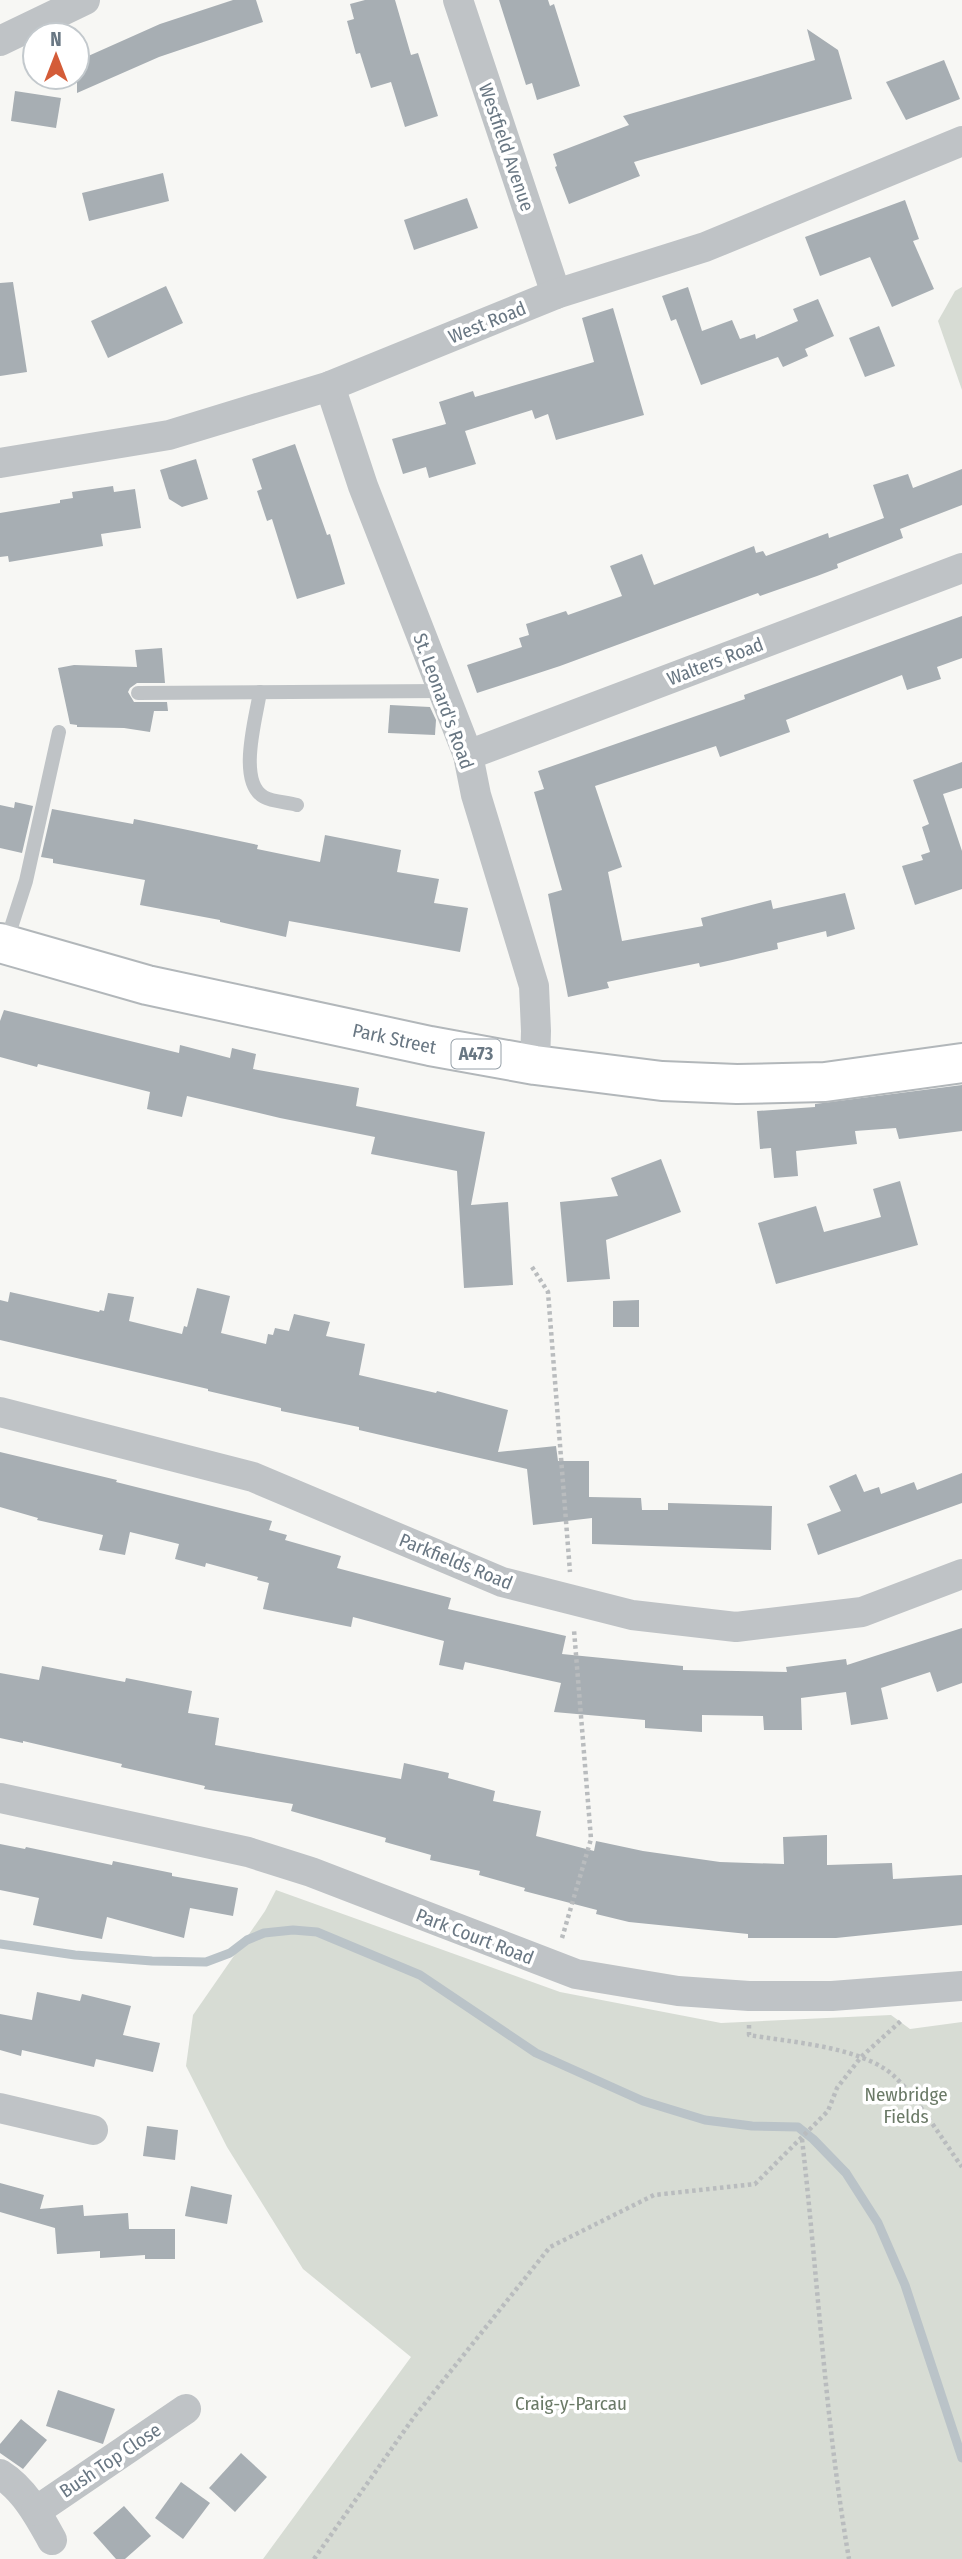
<svg xmlns="http://www.w3.org/2000/svg" width="962" height="2559" font-family="'Fira Sans Condensed',sans-serif">
<style>
.green{fill:#d7dcd4}
.lines{fill:none;stroke-linecap:round;stroke-linejoin:round}
.stream{stroke:#bac3c8;stroke-width:9}
.building{fill:#a7aeb3}
.primary-casing{stroke:#b2b7ba;stroke-width:42}
.path{stroke:#b9bcbe;stroke-width:4.5;stroke-dasharray:3.5 3.5;stroke-linecap:butt}
.lane{stroke:#bfc3c6;stroke-width:14}
.street{stroke:#bfc3c6;stroke-width:30}
.primary{stroke:#fff;stroke-width:38}
.labels{text-anchor:middle;stroke-width:7;stroke-linejoin:round;paint-order:stroke}
.shield{fill:#fff;stroke:#96a0a8;stroke-width:2}
.shield-label{font-size:18px;font-weight:bold;fill:#697783}
.street-label{font-size:19px;fill:#697783;stroke:#fff}
.park-label{font-size:19px;fill:#6b7a67;stroke:#fff}
</style>
<rect width="100%" height="100%" fill="#f7f7f4"/>
<!-- green -->
<g class="green">
<polygon points="962,287 962,390 938,321 955,291"/>
<polygon points="276,1890 560,1992 721,2023 891,2015 910,2029 962,2022 962,2559 263,2559 411,2357 303,2269 227,2147 186,2066 193,2015 265,1911"/>
</g>
<g class="lines">
<!-- stream -->
<polyline class="stream" points="0,1944 75,1955 152,1961 206,1962 230,1953 247,1940 264,1933 293,1930 317,1932 420,1975 536,2053 643,2101 705,2120 752,2126 798,2127 813,2139 846,2173 878,2223 905,2285 962,2458"/>
</g>
<!-- building -->
<g class="building">
<polygon points="233,0 256,0 263,22 159,57 77,93 77,61 160,24"/>
<polygon points="365,0 395,0 411,55 418,53 438,116 405,127 391,82 371,88 360,53 356,54 347,21 354,19 350,4"/>
<polygon points="499,0 548,0 550,6 554,4 580,86 537,100 532,83 526,85"/>
<polygon points="807,29 838,50 852,99 634,162 640,176 569,204 555,167 557,166 553,154 629,125 623,116 815,60"/>
<polygon points="944,60 960,99 906,120 886,82"/>
<polygon points="15,91 61,98 56,128 11,121"/>
<polygon points="163,173 169,201 89,221 82,193"/>
<polygon points="467,198 478,228 414,250 404,220"/>
<polygon points="905,200 919,239 913,241 934,289 892,307 870,257 820,276 805,237"/>
<polygon points="13,282 27,372 0,376 0,283"/>
<polygon points="166,286 183,323 108,358 91,321"/>
<polygon points="688,287 702,331 732,320 740,339 755,334 756,339 798,321 793,309 818,299 834,336 805,349 808,356 783,367 778,357 701,385 676,319 671,321 662,296"/>
<polygon points="613,308 644,415 556,440 548,414 535,419 532,410 465,431 476,464 429,478 426,467 403,474 392,439 446,424 439,402 473,391 475,397 594,362 582,318"/>
<polygon points="879,326 895,366 865,377 849,338"/>
<polygon points="295,444 327,535 330,534 345,584 297,599 272,519 267,521 257,491 262,489 252,459"/>
<polygon points="196,459 208,499 182,507 169,499 160,470"/>
<polygon points="962,469 962,505 900,529 903,538 837,564 838,568 817,576 760,596 758,593 560,666 477,693 467,665 522,647 519,638 529,635 526,624 566,611 568,615 622,596 610,566 642,554 654,585 754,546 756,553 763,551 766,556 828,533 829,538 884,518 873,485 908,474 913,488"/>
<polygon points="113,486 114,492 135,489 141,528 101,534 103,546 9,562 8,556 0,557 0,513 60,503 60,500 73,498 72,492"/>
<polygon points="962,616 962,658 937,667 941,679 907,690 902,675 786,720 790,732 720,757 716,746 595,786 622,867 608,872 622,941 703,926 701,918 771,900 773,909 845,893 855,929 827,937 826,931 777,943 778,949 732,960 700,967 699,963 607,982 609,988 568,997 548,894 562,890 534,792 544,789 538,771 745,699 744,695"/>
<polygon points="162,648 165,683 137,683 130,688 128,692 134,702 167,702 168,711 154,711 150,732 124,728 77,727 77,725 70,724 58,668 74,665 137,667 135,650"/>
<polygon points="390,705 430,707 436,720 435,735 388,733"/>
<polygon points="962,762 962,788 943,794 962,851 962,889 915,905 902,866 923,860 921,855 930,852 922,827 929,824 913,780"/>
<polygon points="15,802 33,806 22,853 0,848 0,805 14,808"/>
<polygon points="52,809 133,824 134,819 183,829 258,845 257,849 320,862 325,835 401,850 397,872 439,879 434,903 468,908 460,952 289,921 286,937 220,922 220,920 140,905 145,880 53,863 53,859 41,857"/>
<polygon points="4,1010 179,1053 180,1045 230,1058 232,1048 256,1054 253,1069 359,1088 356,1106 485,1132 471,1205 508,1202 513,1285 464,1288 457,1171 371,1154 375,1137 280,1118 187,1096 182,1117 147,1109 150,1092 38,1064 37,1067 0,1057 0,1021"/>
<polygon points="962,1085 962,1131 899,1139 896,1128 855,1131 857,1144 796,1151 798,1176 774,1178 771,1148 760,1149 757,1111 815,1107 815,1104"/>
<polygon points="661,1159 681,1212 606,1240 610,1279 567,1282 560,1202 618,1196 611,1178"/>
<polygon points="900,1181 918,1245 776,1284 758,1223 816,1206 824,1232 881,1217 873,1189"/>
<polygon points="197,1288 230,1296 221,1333 266,1344 268,1334 273,1335 275,1328 289,1331 294,1314 330,1322 326,1336 365,1344 359,1375 436,1393 437,1391 508,1410 498,1452 556,1446 558,1461 589,1461 589,1497 641,1498 642,1510 668,1510 668,1503 772,1506 771,1550 592,1544 592,1518 533,1525 527,1469 359,1430 359,1427 281,1411 281,1408 208,1391 208,1389 0,1340 0,1300 8,1302 10,1292 99,1312 100,1310 104,1311 108,1293 134,1297 129,1321 182,1334 184,1326 187,1327"/>
<polygon points="639,1300 639,1327 613,1327 613,1301"/>
<polygon points="0,1452 117,1480 116,1482 272,1521 269,1530 287,1535 285,1540 341,1556 337,1568 451,1598 448,1609 566,1636 562,1654 683,1666 683,1670 787,1672 786,1667 846,1659 847,1665 962,1628 962,1683 937,1692 930,1672 881,1688 888,1719 851,1725 846,1692 801,1698 802,1730 764,1730 763,1716 702,1715 702,1732 645,1728 645,1720 554,1712 561,1683 465,1662 463,1670 439,1665 444,1641 353,1617 351,1627 263,1609 269,1583 257,1580 258,1577 206,1563 205,1567 175,1559 179,1544 130,1532 125,1555 99,1550 103,1535 37,1520 38,1518 0,1507"/>
<polygon points="962,1473 962,1503 818,1555 807,1524 841,1511 829,1486 856,1474 864,1492 879,1487 881,1494 914,1482 917,1490"/>
<polygon points="42,1666 125,1682 126,1678 192,1691 188,1713 219,1718 215,1745 401,1779 404,1763 449,1773 448,1778 495,1791 493,1801 541,1811 536,1836 594,1851 596,1841 643,1851 720,1862 784,1864 783,1837 827,1835 827,1865 892,1863 893,1879 962,1875 962,1925 836,1938 748,1938 748,1934 629,1922 596,1914 597,1910 524,1891 525,1888 479,1875 480,1871 430,1860 431,1855 385,1842 386,1838 291,1811 293,1804 204,1789 205,1786 121,1767 122,1764 23,1741 23,1743 0,1738 0,1673 39,1680"/>
<polygon points="0,1844 25,1849 26,1847 112,1865 113,1861 172,1873 172,1876 238,1888 233,1916 190,1908 184,1938 107,1917 102,1939 33,1925 39,1898 0,1890"/>
<polygon points="37,1992 80,2001 82,1994 131,2006 123,2035 160,2043 153,2072 96,2059 94,2067 22,2050 21,2056 0,2050 0,2014 32,2020"/>
<polygon points="147,2126 178,2130 175,2160 143,2156"/>
<polygon points="0,2183 44,2195 40,2209 83,2205 84,2216 128,2213 129,2229 175,2229 175,2259 145,2259 145,2255 100,2258 100,2251 57,2254 55,2228 0,2212"/>
<polygon points="191,2186 232,2195 227,2224 185,2216"/>
<polygon points="58,2390 115,2409 103,2444 46,2426"/>
<polygon points="21,2419 47,2440 23,2469 0,2453 0,2444"/>
<polygon points="241,2453 267,2477 235,2512 209,2488"/>
<polygon points="181,2482 210,2503 183,2539 155,2518"/>
<polygon points="124,2506 151,2536 125,2559 116,2559 93,2533"/>
</g>
<g class="lines">
<defs>
<g id="primary">
<path id="s1" d="M0,943L147,985L430,1046L535,1065L662,1081L737,1084L825,1082L962,1063"/>
</g>
</defs>
<!-- primary casing -->
<use href="#primary" class="primary-casing"/>
<!-- path -->
<g class="path">
<polyline points="532,1267 548,1292 570,1572"/>
<polyline points="562,1938 591,1839 574,1630"/>
<path d="M749,2025V2035C790,2042 850,2046 885,2069C908,2083 944,2142 962,2167"/>
<path d="M802,2139C818,2279 825,2420 849,2559"/>
<polyline points="314,2559 414,2417 550,2247 654,2195 755,2184 828,2111 837,2088 861,2057 902,2020"/>
</g>
<!-- lane -->
<g class="lane">
<path d="M260,692C256,718 237,782 264,797C273,802 287,802 297,805"/>
<polyline points="138,693 441,691"/>
<polyline points="6,943 26,881 59,732"/>
</g>
<!-- street -->
<g class="street">
<polyline points="458,0 556,294"/>
<polyline points="0,41 85,0"/>
<polyline points="330,386 363,486 468,755 476,795 534,986 536,1031 535,1065"/>
<polyline points="0,463 169,435 330,386 556,294 705,247 962,141"/>
<polyline points="468,755 962,568"/>
<polyline points="0,1412 253,1477 502,1582 632,1615 736,1627 862,1612 962,1574"/>
<polyline points="0,1798 248,1852 311,1872 576,1974 678,1991 749,1996 832,1996 962,1986"/>
<polyline points="0,2108 93,2130"/>
<path d="M0,2474C24,2489 39,2516 52,2540"/>
<polyline points="36,2511 186,2409"/>
</g>
<!-- primary -->
<use href="#primary" class="primary"/>
</g>
<g class="labels">
<!-- shield labels -->
<rect class="shield" x="451.5" y="1039.5" width="49" height="29" rx="5"/>
<g class="shield-label">
<text x="476" y="1060">A473</text>
</g>
<!-- street labels -->
<g class="street-label">
<text transform="translate(507 147) rotate(71)" y="7">Westfield Avenue</text>
<text transform="translate(487 322) rotate(-22)" y="7">West Road</text>
<text transform="translate(715 661) rotate(-21)" y="7">Walters Road</text>
<text transform="translate(444 701) rotate(70)" y="7">St. Leonard's Road</text>
<text dy="7" stroke="none"><textPath href="#s1" startOffset="406">Park Street</textPath></text>
<text transform="translate(456 1561) rotate(22)" y="7">Parkfields Road</text>
<text transform="translate(475 1936) rotate(21)" y="7">Park Court Road</text>
<text transform="translate(110 2460) rotate(-34)" y="7">Bush Top Close</text>
</g>
<!-- park labels -->
<g class="park-label">
<text x="906" y="2101">Newbridge<tspan x="906" dy="22">Fields</tspan></text>
<text x="571" y="2410">Craig-y-Parcau</text>
</g>
</g>
<!-- north arrow -->
<g transform="translate(56 56)"><circle r="33" fill="#ffffff" stroke="#c3c9cd" stroke-width="2"/>
<path d="M0-5L12 26L0 18L-12 26Z" fill="#d45c38"/>
<text y="-10" font-size="19" font-weight="bold" text-anchor="middle" fill="#697783">N</text>
</g>
</svg>
